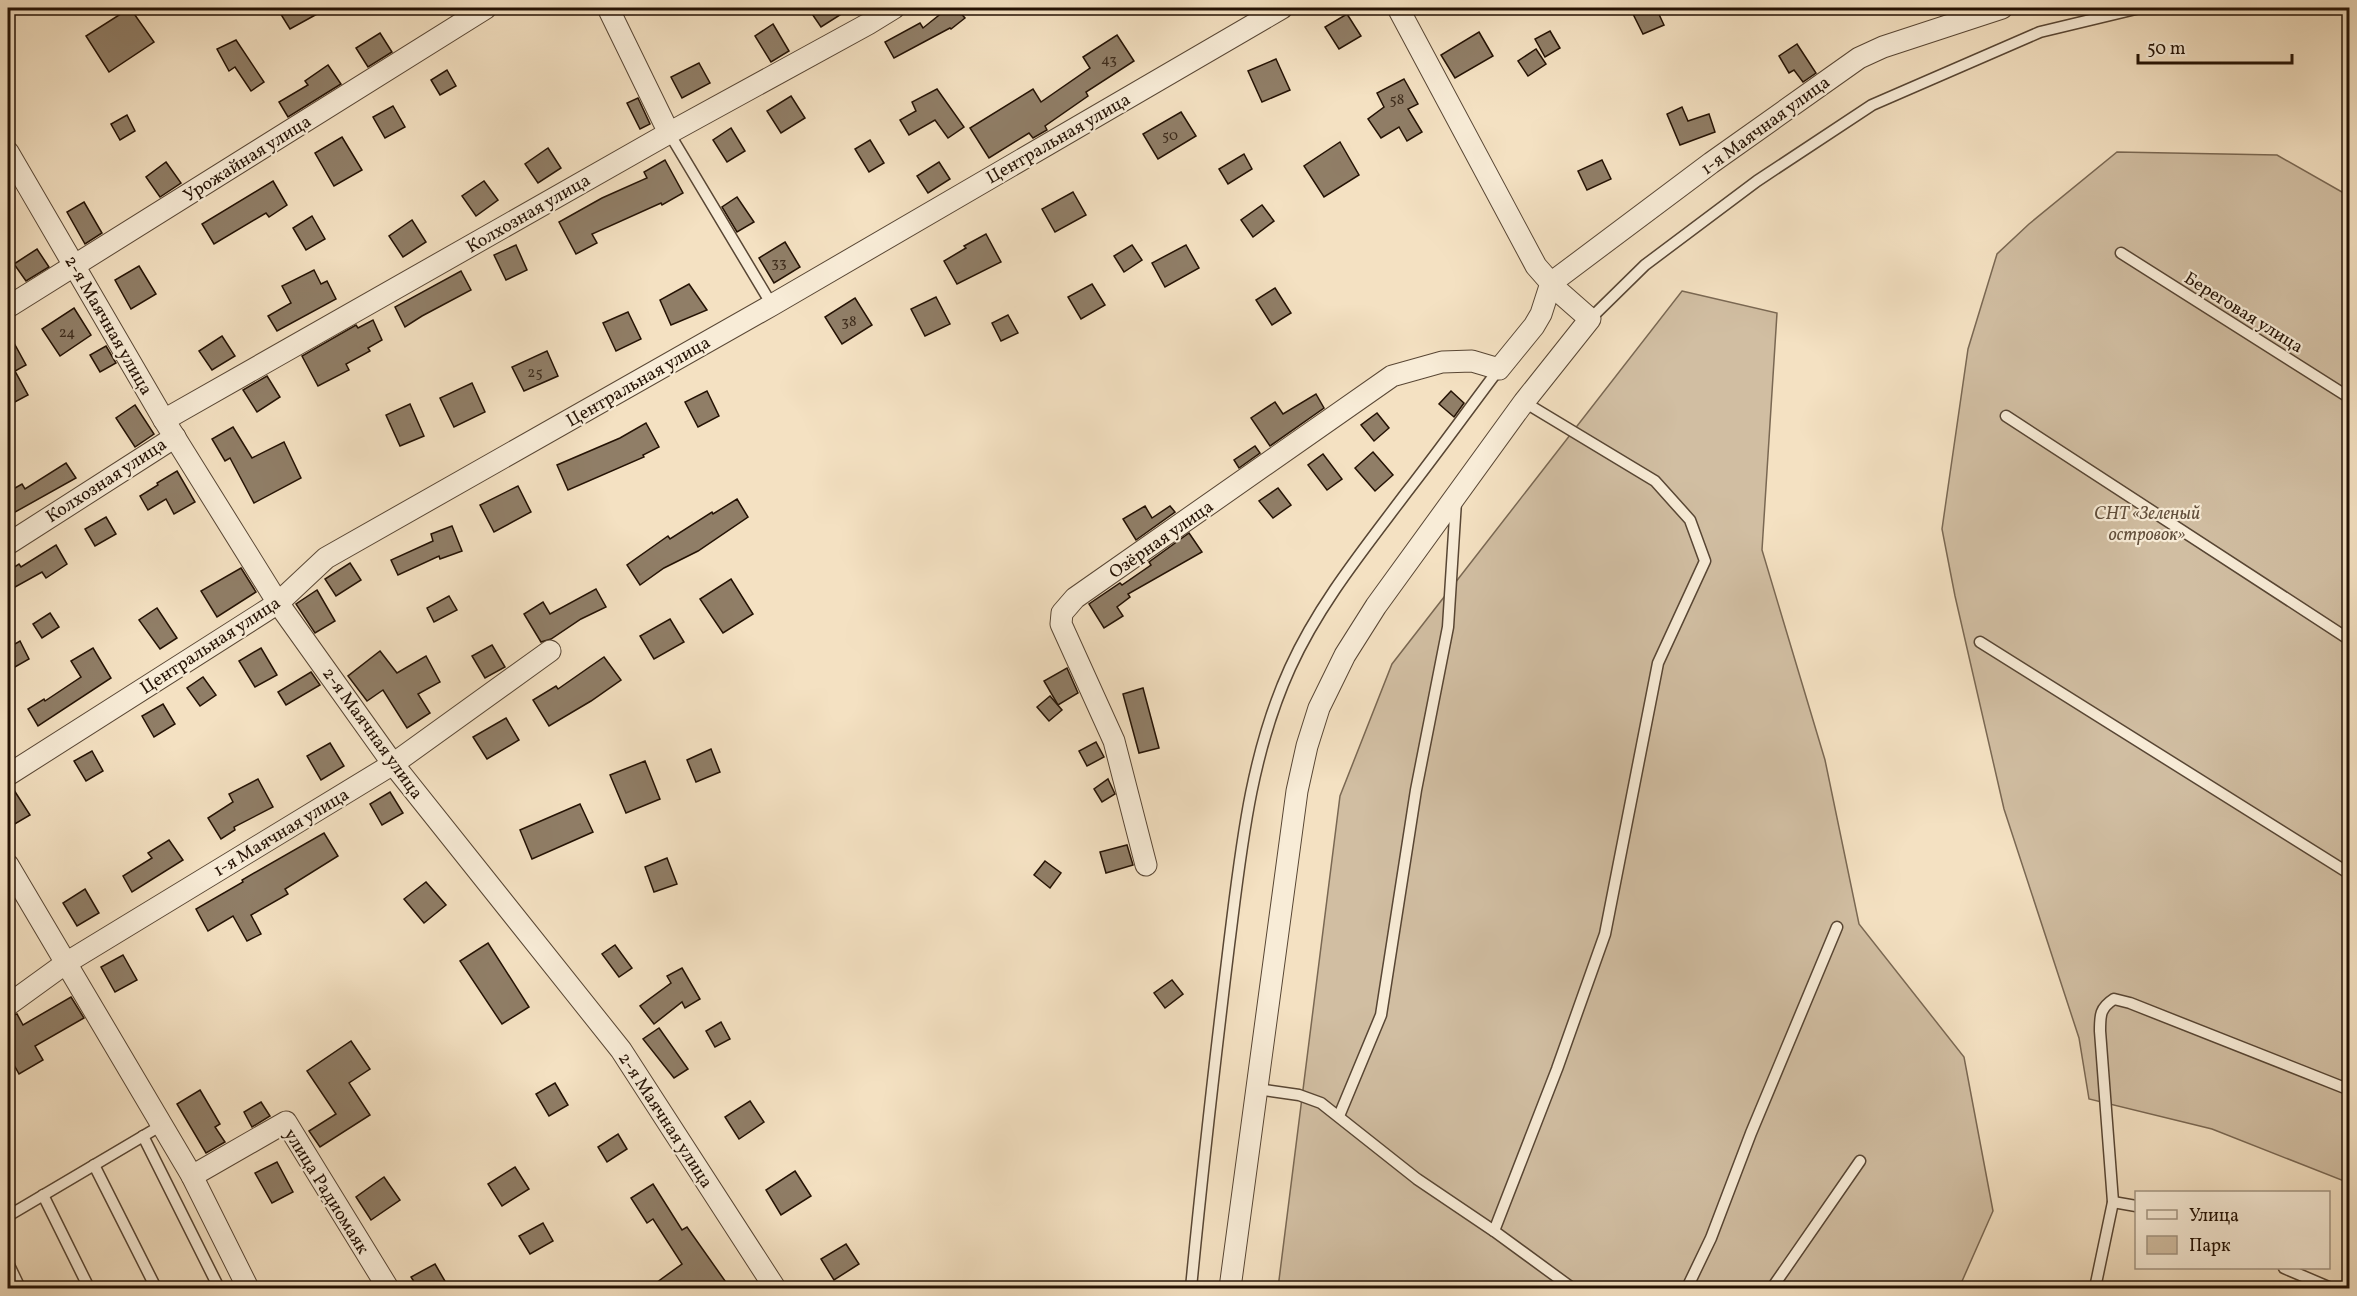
<svg xmlns="http://www.w3.org/2000/svg" width="2357" height="1296" font-family="Vollkorn,serif">
<style>
.green{fill:#d1bea2;stroke:#7a6853;stroke-width:1.5}
.building{fill:#907e67;stroke:#241204;stroke-width:1.5}
.lines{fill:none;stroke-linecap:round;stroke-linejoin:round}
.service-casing{stroke:#584634;stroke-width:13}
.minor-casing{stroke:#584634;stroke-width:23}
.service{stroke:#f8ecd7;stroke-width:10}
.minor{stroke:#f8ecd7;stroke-width:21}
.labels{text-anchor:middle;stroke-width:4.5;stroke-linejoin:round;paint-order:stroke}
.number-label{font-size:15px;fill:#3f2d1d}
.street-label{font-size:18px;fill:#241204;stroke:#f8ecd7}
.park-label{font-size:18px;font-style:italic;fill:#614e3b;stroke:#f8ecd7}
</style>
<rect width="100%" height="100%" fill="#f4e1c2"/>
<filter id="stains"><feTurbulence type="fractalNoise" baseFrequency=".00333" numOctaves="4"/><feColorMatrix values="0 0 0 0 .2 0 0 0 0 .09 0 0 0 0 .02 0 0 0 .5 -.17"/></filter>
<radialGradient id="worn" r=".72"><stop offset=".6" stop-color="#630" stop-opacity="0"/><stop offset="1" stop-color="#630" stop-opacity=".3"/></radialGradient>
<!-- green -->
<g class="green">
<polygon points="2117,152 2277,155 2349,196 2349,1183 2212,1129 2089,1099 2079,1038 2004,809 1955,596 1942,529 1968,349 1997,254 2029,224"/>
<polygon points="1682,291 1777,313 1762,550 1825,760 1859,924 1964,1057 1993,1211 1959,1288 1278,1288 1340,796 1392,664"/>
</g>
<!-- building -->
<g class="building">
<polygon points="130,8 154,42 109,72 86,36"/>
<polygon points="277,8 328,8 290,29"/>
<polygon points="808,8 851,8 821,27"/>
<polygon points="948,8 956,8 965,18 951,29 950,28 894,58 885,42 920,23 923,28"/>
<polygon points="1630,8 1656,8 1664,25 1643,34"/>
<polygon points="1347,14 1361,36 1339,49 1325,27"/>
<polygon points="773,24 789,51 771,62 755,36"/>
<polygon points="1550,31 1560,48 1545,57 1535,39"/>
<polygon points="1479,32 1493,56 1455,78 1441,55"/>
<polygon points="380,33 392,52 368,67 356,48"/>
<polygon points="1117,35 1134,61 1086,92 1088,96 1045,126 1047,130 1033,138 1029,133 989,158 970,128 1033,89 1041,102 1090,68 1083,57"/>
<polygon points="236,40 264,82 251,91 235,67 229,71 217,49"/>
<polygon points="1797,44 1816,73 1803,82 1794,70 1789,73 1779,56"/>
<polygon points="1536,49 1546,64 1528,76 1518,61"/>
<polygon points="1276,59 1290,90 1262,102 1248,71"/>
<polygon points="699,63 710,83 682,98 671,77"/>
<polygon points="328,65 341,84 288,117 279,102 308,85 305,81"/>
<polygon points="447,70 456,86 440,95 431,80"/>
<polygon points="1404,79 1418,104 1408,109 1422,132 1407,141 1399,127 1381,138 1368,119 1384,107 1377,93"/>
<polygon points="937,89 964,127 948,138 935,120 909,135 900,120 916,111 912,102"/>
<polygon points="791,96 805,118 781,133 767,111"/>
<polygon points="638,98 650,124 640,129 627,103"/>
<polygon points="393,106 405,127 385,138 373,117"/>
<polygon points="1682,107 1688,121 1709,114 1715,132 1680,145 1667,114"/>
<polygon points="1181,112 1196,136 1158,159 1143,134"/>
<polygon points="127,115 135,131 120,140 111,124"/>
<polygon points="731,128 745,151 727,162 713,140"/>
<polygon points="342,137 362,170 334,186 315,153"/>
<polygon points="870,140 884,163 869,172 855,149"/>
<polygon points="1340,142 1359,175 1324,197 1304,166"/>
<polygon points="548,148 561,168 538,183 525,164"/>
<polygon points="1244,154 1252,169 1228,184 1219,169"/>
<polygon points="665,160 683,193 662,205 661,203 592,234 597,243 576,254 559,222 602,198 647,178 644,172"/>
<polygon points="1602,160 1611,179 1587,190 1578,171"/>
<polygon points="166,162 181,183 160,197 146,177"/>
<polygon points="939,162 950,179 928,193 917,176"/>
<polygon points="273,181 287,205 269,217 266,213 214,244 202,224"/>
<polygon points="484,181 498,200 476,216 462,196"/>
<polygon points="1073,192 1086,215 1055,232 1042,209"/>
<polygon points="737,197 754,222 737,232 722,207"/>
<polygon points="84,202 102,233 85,244 67,212"/>
<polygon points="1262,205 1274,221 1253,237 1241,220"/>
<polygon points="312,216 325,239 306,250 293,228"/>
<polygon points="412,220 426,242 403,257 389,236"/>
<polygon points="986,234 1001,262 957,284 944,261 966,248 964,246"/>
<polygon points="785,242 800,267 774,283 759,258"/>
<polygon points="516,245 527,270 506,280 494,255"/>
<polygon points="1132,245 1142,260 1124,272 1114,256"/>
<polygon points="1186,245 1199,268 1165,287 1152,263"/>
<polygon points="37,249 49,267 26,281 14,264"/>
<polygon points="139,266 156,294 131,309 115,280"/>
<polygon points="314,270 321,284 327,281 336,299 277,331 268,316 291,303 282,286"/>
<polygon points="461,271 471,290 422,316 405,327 395,307"/>
<polygon points="689,284 707,310 671,325 660,300"/>
<polygon points="1092,284 1105,305 1081,319 1068,297"/>
<polygon points="1275,288 1291,313 1272,325 1256,300"/>
<polygon points="936,297 950,324 925,336 911,309"/>
<polygon points="855,298 872,325 842,344 825,317"/>
<polygon points="74,308 91,335 60,356 42,329"/>
<polygon points="628,312 641,339 616,351 603,323"/>
<polygon points="1008,315 1018,333 1001,341 992,323"/>
<polygon points="373,320 382,340 368,348 370,351 346,364 349,370 318,386 302,356 356,325 358,328"/>
<polygon points="8,332 26,365 15,371 28,395 13,403 8,393"/>
<polygon points="222,336 235,356 212,370 199,351"/>
<polygon points="106,346 116,363 100,372 90,355"/>
<polygon points="547,351 558,376 524,391 512,367"/>
<polygon points="267,376 280,397 257,412 243,390"/>
<polygon points="472,383 485,412 454,427 440,398"/>
<polygon points="707,391 719,416 698,427 685,402"/>
<polygon points="1451,391 1464,403 1454,417 1439,404"/>
<polygon points="1316,394 1324,408 1270,446 1251,418 1275,402 1283,414"/>
<polygon points="410,404 424,436 400,446 386,415"/>
<polygon points="135,405 154,434 135,447 116,418"/>
<polygon points="1377,413 1389,428 1374,441 1361,425"/>
<polygon points="646,423 659,447 643,455 644,457 568,490 557,465 620,438"/>
<polygon points="233,427 252,458 284,442 301,478 254,503 230,458 225,461 212,439"/>
<polygon points="1255,446 1260,453 1239,468 1234,460"/>
<polygon points="1373,452 1393,475 1375,491 1355,468"/>
<polygon points="1323,454 1342,479 1327,490 1308,465"/>
<polygon points="66,463 76,478 8,516 8,492 22,484 25,489"/>
<polygon points="177,471 195,502 174,514 166,499 148,510 140,496 158,485 157,483"/>
<polygon points="518,486 531,512 494,532 480,505"/>
<polygon points="1278,488 1291,505 1273,518 1259,501"/>
<polygon points="737,499 748,517 698,551 664,568 640,585 627,565 668,536 670,539 712,512 713,514"/>
<polygon points="1145,506 1152,518 1170,506 1175,512 1136,540 1123,519"/>
<polygon points="106,517 116,534 95,546 85,529"/>
<polygon points="452,526 462,551 440,559 439,556 398,575 391,560 433,541 431,534"/>
<polygon points="1189,533 1202,552 1128,594 1130,597 1117,607 1123,616 1104,628 1089,604 1120,583 1122,585 1151,565 1149,562"/>
<polygon points="56,545 67,564 46,578 42,572 8,591 8,571 19,564 21,567"/>
<polygon points="350,563 361,580 336,596 325,579"/>
<polygon points="241,568 256,592 217,617 201,591"/>
<polygon points="731,579 753,614 723,633 700,599"/>
<polygon points="596,589 606,607 581,619 551,639 541,642 524,614 543,602 550,614"/>
<polygon points="317,590 335,621 315,633 296,604"/>
<polygon points="449,596 457,610 434,622 427,608"/>
<polygon points="157,608 177,638 160,649 139,620"/>
<polygon points="50,613 59,627 42,638 33,624"/>
<polygon points="670,619 684,642 654,659 640,636"/>
<polygon points="20,641 29,659 8,671 8,648"/>
<polygon points="492,645 505,667 485,678 472,656"/>
<polygon points="93,648 111,678 38,726 28,709 44,699 45,701 81,677 71,661"/>
<polygon points="261,648 277,675 255,687 239,661"/>
<polygon points="380,651 397,673 426,656 440,682 418,694 430,713 407,728 383,690 367,701 348,676"/>
<polygon points="604,657 621,680 591,701 549,726 533,700 556,686 558,689"/>
<polygon points="1067,668 1078,693 1058,705 1044,681"/>
<polygon points="311,672 320,685 286,705 278,692"/>
<polygon points="203,677 216,695 200,706 187,688"/>
<polygon points="1143,688 1159,748 1139,753 1123,694"/>
<polygon points="1050,696 1062,710 1049,721 1037,707"/>
<polygon points="163,704 175,724 154,737 142,716"/>
<polygon points="506,718 519,740 487,759 473,737"/>
<polygon points="1096,742 1104,757 1087,766 1079,751"/>
<polygon points="330,743 344,766 321,780 307,756"/>
<polygon points="711,749 720,772 696,782 687,760"/>
<polygon points="92,751 103,771 86,781 74,761"/>
<polygon points="645,761 660,799 626,813 610,775"/>
<polygon points="258,779 273,807 234,827 235,830 221,839 208,818 233,802 229,794"/>
<polygon points="1108,779 1115,794 1102,802 1094,789"/>
<polygon points="12,787 30,815 8,828 8,788"/>
<polygon points="390,792 403,813 382,825 370,804"/>
<polygon points="580,804 593,832 532,859 520,830"/>
<polygon points="324,833 338,856 285,889 288,894 251,915 261,934 247,941 233,916 208,931 196,909 243,882 242,880"/>
<polygon points="169,840 183,860 132,892 123,876 152,858 148,853"/>
<polygon points="1127,845 1133,865 1106,873 1100,852"/>
<polygon points="667,858 677,884 654,892 645,867"/>
<polygon points="1045,861 1061,873 1050,888 1034,875"/>
<polygon points="426,882 446,905 424,923 404,899"/>
<polygon points="85,889 99,913 77,926 63,903"/>
<polygon points="488,943 529,1007 502,1024 460,961"/>
<polygon points="615,945 632,968 619,977 602,954"/>
<polygon points="123,955 137,980 115,992 101,967"/>
<polygon points="682,968 700,999 685,1008 682,1002 654,1024 640,1006 671,983 667,976"/>
<polygon points="1172,980 1183,994 1165,1008 1154,993"/>
<polygon points="71,997 84,1018 35,1046 43,1060 19,1074 8,1054 8,1017 17,1014 23,1025"/>
<polygon points="721,1022 730,1039 715,1047 706,1031"/>
<polygon points="659,1028 688,1069 674,1078 643,1039"/>
<polygon points="351,1041 370,1069 349,1083 370,1115 320,1147 309,1131 336,1114 307,1071"/>
<polygon points="555,1083 568,1105 549,1116 536,1094"/>
<polygon points="200,1090 220,1124 215,1127 225,1142 206,1153 177,1104"/>
<polygon points="750,1101 764,1122 739,1139 725,1117"/>
<polygon points="261,1102 270,1116 252,1127 244,1112"/>
<polygon points="618,1134 627,1149 607,1162 598,1147"/>
<polygon points="277,1162 293,1192 272,1203 255,1173"/>
<polygon points="515,1167 529,1189 502,1206 488,1184"/>
<polygon points="795,1171 811,1196 781,1215 766,1190"/>
<polygon points="384,1177 400,1200 371,1220 356,1197"/>
<polygon points="653,1184 682,1230 687,1227 730,1288 649,1288 682,1264 653,1219 647,1223 631,1198"/>
<polygon points="543,1223 553,1241 530,1254 519,1236"/>
<polygon points="846,1244 859,1264 834,1280 821,1259"/>
<polygon points="435,1264 449,1288 418,1288 411,1277"/>
</g>
<g class="lines">
<defs>
<g id="service">
<polyline points="669,133 772,305"/>
<polyline points="2121,253 2350,398"/>
<polyline points="1590,319 1645,265 1757,181 1872,105 2040,32 2140,8"/>
<polyline points="2006,416 2350,640"/>
<polyline points="1980,642 2350,874"/>
<polyline points="1257,1089 1299,1095 1321,1103 1417,1179 1494,1231 1572,1288"/>
<polyline points="1339,1116 1381,1015 1416,790 1448,627 1456,501"/>
<polyline points="143,1136 219,1288"/>
<polyline points="94,1165 156,1288"/>
<polyline points="43,1195 89,1288"/>
<polyline points="2113,1202 2136,1206"/>
<polyline points="8,1216 162,1125"/>
<polyline points="1494,1231 1557,1069 1605,934 1658,663 1705,561 1690,520 1655,481 1524,402"/>
<polyline points="8,1263 20,1288"/>
<polyline points="2284,1268 2331,1288"/>
<path d="M1191,1288C1202,1174 1215,1060 1229,945C1241,850 1250,756 1290,668C1319,604 1364,549 1406,493C1438,452 1468,410 1499,369"/>
<polyline points="1687,1288 1711,1238 1751,1133 1837,927"/>
<polyline points="1772,1288 1860,1161"/>
<path d="M2095,1288L2113,1202L2100,1031C2100,1015 2100,1008 2114,999L2130,1003L2350,1090"/>
</g>
<g id="minor">
<polyline points="608,8 669,133"/>
<polyline points="8,152 164,420 278,603 393,764 621,1050 775,1288"/>
<polyline points="8,307 486,8"/>
<polyline points="164,420 669,133 868,24 894,8"/>
<polyline points="8,544 175,437"/>
<polyline points="8,775 278,603 326,558 772,305 1282,8"/>
<polyline points="8,865 192,1176 248,1288"/>
<polyline points="1146,865 1114,741 1061,624 1062,613 1075,598 1392,376 1442,362 1472,361 1499,369 1534,326 1541,314 1551,283 1711,163 1859,58 1883,47 2002,8"/>
<polyline points="8,1005 66,963 393,764 550,651"/>
<polyline points="192,1176 286,1122 388,1288"/>
<polyline points="1230,1288 1297,791 1307,746 1319,708 1345,655 1376,606 1524,402 1590,319 1557,290 1536,266 1398,8"/>
</g>
</defs>
<!-- service casing -->
<use href="#service" class="service-casing"/>
<!-- minor casing -->
<use href="#minor" class="minor-casing"/>
<!-- service -->
<use href="#service" class="service"/>
<!-- minor -->
<use href="#minor" class="minor"/>
</g>
<g class="labels">
<!-- number labels -->
<g class="number-label">
<text x="1109" y="64">43</text>
<text x="1397" y="104">58</text>
<text x="1170" y="140">50</text>
<text x="779" y="267">33</text>
<text x="849" y="326">38</text>
<text x="67" y="337">24</text>
<text x="535" y="377">25</text>
</g>
<!-- street labels -->
<g class="street-label">
<text transform="translate(1765 125) rotate(-36)" y="6">1-я Маячная улица</text>
<text transform="translate(1058 138) rotate(-30)" y="6">Центральная улица</text>
<text transform="translate(247 158) rotate(-32)" y="6">Урожайная улица</text>
<text transform="translate(528 213) rotate(-30)" y="6">Колхозная улица</text>
<text transform="translate(2244 312) rotate(32)" y="6">Береговая улица</text>
<text transform="translate(109 325) rotate(60)" y="6">2-я Маячная улица</text>
<text transform="translate(638 381) rotate(-30)" y="6">Центральная улица</text>
<text transform="translate(106 480) rotate(-33)" y="6">Колхозная улица</text>
<text transform="translate(1161 539) rotate(-35)" y="6">Озёрная улица</text>
<text transform="translate(210 645) rotate(-33)" y="6">Центральная улица</text>
<text transform="translate(373 733) rotate(54)" y="6">2-я Маячная улица</text>
<text transform="translate(281 832) rotate(-31)" y="6">1-я Маячная улица</text>
<text transform="translate(666 1120) rotate(57)" y="6">2-я Маячная улица</text>
<text transform="translate(327 1191) rotate(58)" y="6">улица Радиомаяк</text>
</g>
<!-- park labels -->
<g class="park-label">
<text x="2147" y="519">СНТ «Зеленый<tspan x="2147" dy="21">островок»</tspan></text>
</g>
</g>
<!-- margin -->
<rect width="2357" height="1296" fill="none" stroke="#f4e1c2" stroke-width="30"/>
<rect x="9" y="9" width="2339" height="1278" fill="none" stroke="#241204" stroke-width="3"/>
<rect x="15" y="15" width="2327" height="1266" fill="none" stroke="#241204" stroke-width="1.5"/>
<!-- legend -->
<rect x="2135" y="1191" width="195" height="78" fill="#f8ecd7" stroke="#a39583" stroke-width="1.5"/>
<rect x="2147" y="1210" width="30" height="9" fill="#f8ecd7" stroke="#a39583" stroke-width="1.5"/>
<text x="2189" y="1221" font-size="18" fill="#241204">Улица</text>
<rect x="2147" y="1236" width="30" height="18" fill="#d1bea2" stroke="#a39583" stroke-width="1.5"/>
<text x="2189" y="1251" font-size="18" fill="#241204">Парк</text>
<!-- scale -->
<path d="M2138 54v9h154v-9" fill="none" stroke="#241204" stroke-width="3"/>
<text x="2147" y="54" font-size="18" fill="#241204" stroke="#f8ecd7" stroke-width="4.5" paint-order="stroke">50 m</text>
<rect width="100%" height="100%" filter="url(#stains)"/>
<rect width="100%" height="100%" fill="url(#worn)"/>
</svg>
